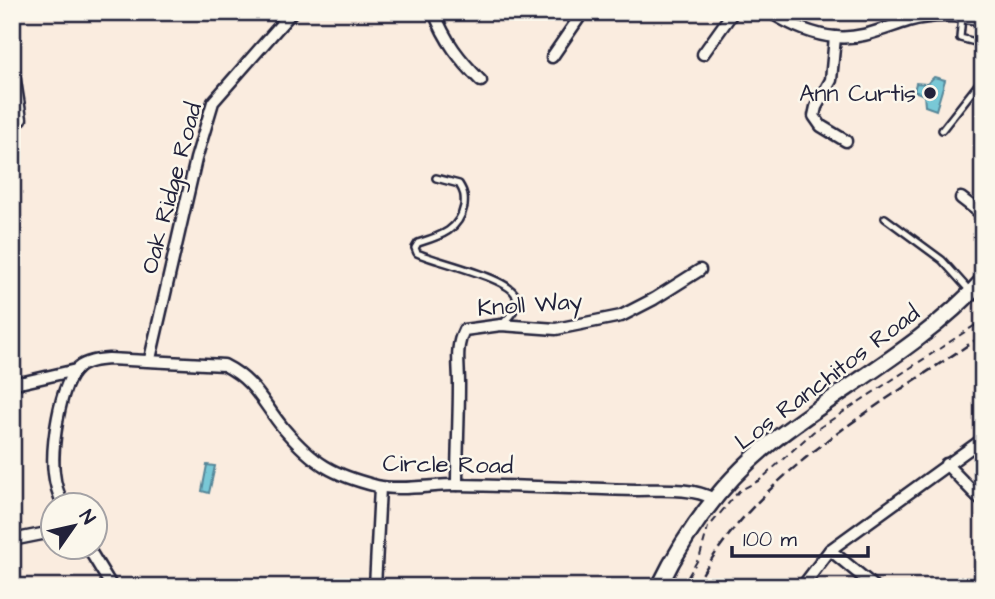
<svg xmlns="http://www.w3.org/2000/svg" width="995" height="599" font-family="'Architects Daughter',sans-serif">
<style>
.water{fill:#79c8d6;stroke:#568698;stroke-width:2}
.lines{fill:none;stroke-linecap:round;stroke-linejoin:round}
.service-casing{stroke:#22223b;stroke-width:10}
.minor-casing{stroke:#22223b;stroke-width:15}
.secondary-casing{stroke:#22223b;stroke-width:19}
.path{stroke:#22223b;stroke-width:2;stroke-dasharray:7 5;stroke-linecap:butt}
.service{stroke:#fbf7ec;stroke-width:5}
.minor{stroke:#fbf7ec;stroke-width:10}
.secondary{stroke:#fbf7ec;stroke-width:14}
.rail{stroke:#22223b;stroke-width:2.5;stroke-dasharray:10 5;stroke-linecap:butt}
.poi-dot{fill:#22223b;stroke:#fbf7ec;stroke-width:2.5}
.labels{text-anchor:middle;stroke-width:5;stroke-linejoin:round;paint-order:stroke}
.poi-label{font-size:24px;fill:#22223b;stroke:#fbf7ec;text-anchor:end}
.street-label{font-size:24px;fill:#22223b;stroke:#fbf7ec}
</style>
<rect width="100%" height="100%" fill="#faecdf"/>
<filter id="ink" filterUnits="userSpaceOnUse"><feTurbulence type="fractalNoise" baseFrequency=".0143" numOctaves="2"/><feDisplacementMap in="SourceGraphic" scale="14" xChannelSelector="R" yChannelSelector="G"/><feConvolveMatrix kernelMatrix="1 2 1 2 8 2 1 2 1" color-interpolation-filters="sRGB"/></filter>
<g filter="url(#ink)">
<!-- water -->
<g class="water">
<polygon points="934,77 945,80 936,110 925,106 924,95 914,91 916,83 927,84"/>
<polygon points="207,465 215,466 209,493 202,491"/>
</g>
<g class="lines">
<defs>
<g id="service">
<polyline points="962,16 960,38 983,44"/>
<polyline points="942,130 983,78"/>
<path d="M436,178L459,184C464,192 465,196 464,206C459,231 440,236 418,243L415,248L417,253C435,262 513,278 516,297C519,309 508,318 501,325"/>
<polyline points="885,218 942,260 969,290"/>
</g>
<g id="minor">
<path d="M434,12C445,41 460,60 481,81"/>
<path d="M770,12C789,24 813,35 835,37C860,40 885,28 908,21C933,14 958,15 983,20"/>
<polyline points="835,37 831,80 816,107 814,116 821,126 846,141"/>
<polyline points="703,54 733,12"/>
<polyline points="552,57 583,12"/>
<polyline points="12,62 21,119"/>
<polyline points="961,198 983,215"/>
<polyline points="150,359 196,159 213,102 292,12"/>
<polyline points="12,382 24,382 76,370"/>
<polyline points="946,464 983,502"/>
<path d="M457,485C457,452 459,418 459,384C459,364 455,348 464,330L501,325L556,329L621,316L654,299L700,270"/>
<path d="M63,504C59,496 55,483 54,473C51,450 59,384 78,368C86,361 98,360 109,359L224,365C256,381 263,404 284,429C314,464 333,475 377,486C399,491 432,485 456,485C516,486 576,488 636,490C661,490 692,487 714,499"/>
<polyline points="12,540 52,532"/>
<polyline points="87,546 112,587"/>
<polyline points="830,550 875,587"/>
<polyline points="375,587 380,487"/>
<polyline points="802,587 830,550 983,439"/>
</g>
<path id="secondary" d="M659,587C686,531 724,480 773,441C843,386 922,347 983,280"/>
</defs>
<!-- service casing -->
<use href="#service" class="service-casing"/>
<!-- minor casing -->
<use href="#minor" class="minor-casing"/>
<!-- secondary casing -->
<use href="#secondary" class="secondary-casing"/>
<!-- path -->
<g class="path">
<polyline points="712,523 739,491 760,480 813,432 983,320"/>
<polyline points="682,587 700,556 708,527"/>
</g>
<!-- service -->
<use href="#service" class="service"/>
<!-- minor -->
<use href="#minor" class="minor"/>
<!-- secondary -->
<use href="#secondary" class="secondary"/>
<!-- rail -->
<path class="rail" d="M695,587C757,471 877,407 983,335"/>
</g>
</g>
<!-- markers -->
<circle class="poi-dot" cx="930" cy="93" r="7"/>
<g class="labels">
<!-- poi labels -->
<g class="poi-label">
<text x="916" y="101">Ann Curtis</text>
</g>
<!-- street labels -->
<g class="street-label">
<text transform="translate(171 188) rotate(-75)" y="8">Oak Ridge Road</text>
<text transform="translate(530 304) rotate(-4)" y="8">Knoll Way</text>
<text transform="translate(827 377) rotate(-37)" y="8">Los Ranchitos Road</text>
<text transform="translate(448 464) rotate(1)" y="8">Circle Road</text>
</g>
</g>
<!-- margin -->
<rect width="995" height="599" fill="none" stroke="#fbf7ec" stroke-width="42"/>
<rect x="21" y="21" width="953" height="557" fill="none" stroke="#22223b" stroke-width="2.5" filter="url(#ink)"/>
<!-- north arrow -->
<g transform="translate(74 526) rotate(56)"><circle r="33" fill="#fbf7ec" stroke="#a4a2a5" stroke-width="2"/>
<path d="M0-5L12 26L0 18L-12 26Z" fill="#22223b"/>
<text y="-10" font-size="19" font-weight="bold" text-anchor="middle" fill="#22223b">N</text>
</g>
<!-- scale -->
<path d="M732 546v10h136v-10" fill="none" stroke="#22223b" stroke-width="3.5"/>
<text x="743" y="546" font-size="21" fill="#22223b" stroke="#fbf7ec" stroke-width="5" paint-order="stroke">100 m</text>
</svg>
